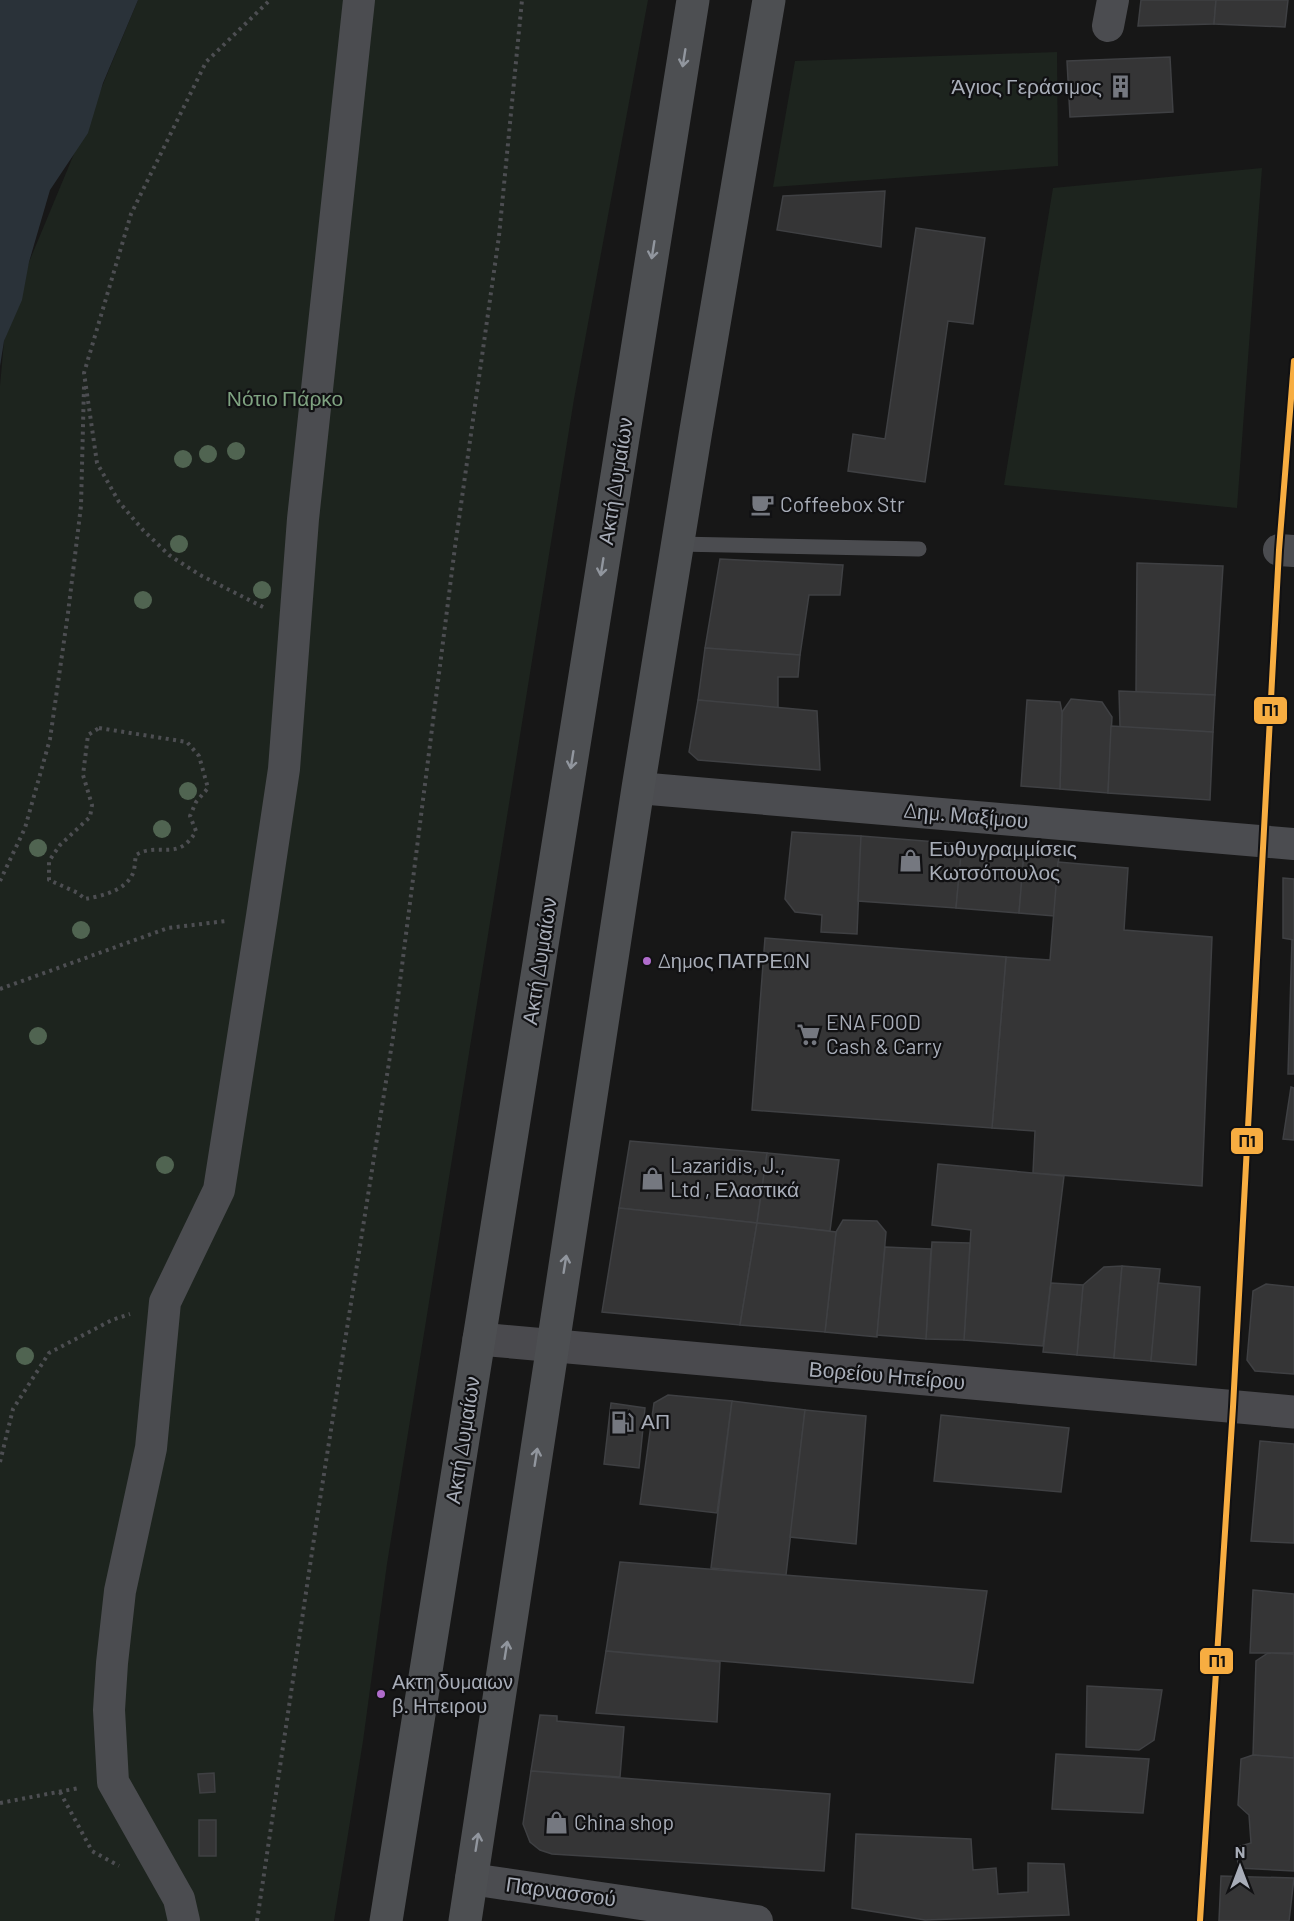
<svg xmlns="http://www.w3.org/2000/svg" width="1294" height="1921" font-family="Barlow,sans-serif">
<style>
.green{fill:#1d241e}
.water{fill:#2a3239}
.building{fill:#353536;stroke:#3f4043;stroke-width:1.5}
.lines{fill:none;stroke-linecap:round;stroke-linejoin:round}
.path{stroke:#4d4e52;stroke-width:4;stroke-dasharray:3 4.5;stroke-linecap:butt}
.lane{stroke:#4b4c50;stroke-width:15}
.street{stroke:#4b4c50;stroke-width:32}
.secondary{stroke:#4a4a4e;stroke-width:33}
.primary{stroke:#4d4f52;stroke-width:33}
.rail-1-casing{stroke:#111113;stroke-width:10}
.rail-1{stroke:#f7ad41;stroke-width:6}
.tree{fill:#506451}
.oneway{stroke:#91969e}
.bus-dot{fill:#b06ccc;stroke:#111113;stroke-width:2}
.labels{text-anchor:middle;stroke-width:4.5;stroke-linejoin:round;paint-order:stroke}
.bus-label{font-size:20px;fill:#a8adb8;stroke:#111113;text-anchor:start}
.poi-label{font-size:21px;fill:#a8adb8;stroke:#111113;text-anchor:start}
.park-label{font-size:21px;fill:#7fa381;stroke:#111113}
.street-label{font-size:21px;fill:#a8adb8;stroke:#111113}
.line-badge{stroke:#111113;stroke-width:2}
.pale-badge-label{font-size:16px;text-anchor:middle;font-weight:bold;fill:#111}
</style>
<rect width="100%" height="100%" fill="#171717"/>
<!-- green -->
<g class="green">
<polygon points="138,0 648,0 574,399 387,1564 363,1741 334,1921 0,1921 0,386 4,341 29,262"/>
<polygon points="1057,52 1058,166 773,187 795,61"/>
<polygon points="1262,168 1237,508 1004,485 1053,188"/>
</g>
<!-- water -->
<polygon class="water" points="0,0 138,0 103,83 88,133 50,190 29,262 22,300 4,341 0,366"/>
<!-- building -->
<g class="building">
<polygon points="1141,0 1216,0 1214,24 1138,26"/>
<polygon points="1216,0 1288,0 1285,27 1214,24"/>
<polygon points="1170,57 1173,112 1070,117 1067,61"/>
<polygon points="885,191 881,247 777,230 783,196"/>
<polygon points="916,228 985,238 973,324 948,321 925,482 848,471 853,434 885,439"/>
<polygon points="720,559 843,565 840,595 809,595 800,655 705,648"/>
<polygon points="1137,563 1223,566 1215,695 1136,692"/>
<polygon points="705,648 800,655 798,677 778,677 778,708 698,700"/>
<polygon points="1119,691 1215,695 1213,732 1120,727"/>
<polygon points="1071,699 1102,702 1112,717 1108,793 1060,789 1062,712"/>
<polygon points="698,700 817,711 820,770 698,760 689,752"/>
<polygon points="1027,700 1060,702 1062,712 1060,789 1021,786"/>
<polygon points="1111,726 1213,732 1210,800 1108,793"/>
<polygon points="792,832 861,836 857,934 821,932 822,915 795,912 785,899"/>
<polygon points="861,836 962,844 956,908 858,901"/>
<polygon points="984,848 1024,853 1019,913 956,908 961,854"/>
<polygon points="1024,853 1059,856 1054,916 1019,913"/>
<polygon points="1058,862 1128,868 1124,930 1212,937 1202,1186 1033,1173 1035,1131 992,1128 1006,957 1050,960"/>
<polygon points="1283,878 1294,879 1294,940 1283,938"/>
<polygon points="765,938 1006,957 992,1128 752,1110"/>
<polygon points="1292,940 1294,940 1294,1074 1288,1074"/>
<polygon points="1291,1087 1294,1088 1294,1140 1283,1139"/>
<polygon points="630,1141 767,1153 757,1223 619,1208"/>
<polygon points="767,1153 839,1160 830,1231 757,1223"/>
<polygon points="938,1164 1064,1176 1043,1346 964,1340 971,1230 932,1225"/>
<polygon points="619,1208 757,1223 740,1325 602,1312"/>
<polygon points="843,1220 877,1221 886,1232 877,1337 825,1332 836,1232"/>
<polygon points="757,1223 836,1232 825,1332 740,1325"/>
<polygon points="932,1242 970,1243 964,1340 926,1339"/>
<polygon points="885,1247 931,1249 926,1339 877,1335"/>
<polygon points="1122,1266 1114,1358 1077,1355 1083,1285 1104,1267"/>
<polygon points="1122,1266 1160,1269 1151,1361 1114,1358"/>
<polygon points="1051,1283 1083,1285 1077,1355 1043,1352"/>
<polygon points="1158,1283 1200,1287 1196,1365 1151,1361"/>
<polygon points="1266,1284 1294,1287 1294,1374 1255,1371 1247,1360 1253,1291"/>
<polygon points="668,1395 732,1401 717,1513 640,1504 654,1403"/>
<polygon points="732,1401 805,1410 786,1575 711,1568"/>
<polygon points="611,1403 645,1408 639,1468 604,1464"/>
<polygon points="805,1410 866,1416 856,1544 790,1537"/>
<polygon points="941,1415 1069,1428 1061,1492 934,1481"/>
<polygon points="1260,1441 1294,1444 1294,1543 1251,1541"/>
<polygon points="620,1562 987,1591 973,1683 606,1651"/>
<polygon points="1253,1590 1294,1594 1294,1653 1250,1653"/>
<polygon points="606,1651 720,1662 717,1722 596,1713"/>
<polygon points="1268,1653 1294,1654 1294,1758 1253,1755 1256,1661"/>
<polygon points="1087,1686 1162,1690 1154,1740 1139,1750 1086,1747"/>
<polygon points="540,1715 557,1716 557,1721 624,1727 620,1777 531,1771"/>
<polygon points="1056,1754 1149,1759 1143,1813 1052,1809"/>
<polygon points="1253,1755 1294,1758 1294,1871 1238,1868 1237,1847 1251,1843 1249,1815 1238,1805 1241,1759"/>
<polygon points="531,1771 830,1794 824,1871 552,1854 540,1850 530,1842 523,1824"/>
<polygon points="214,1773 215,1792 200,1793 198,1774"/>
<rect x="199" y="1820" width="17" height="36"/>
<polygon points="856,1834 971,1839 973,1870 996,1868 998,1894 1028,1892 1028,1863 1064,1864 1069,1915 925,1920 852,1908"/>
<polygon points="1221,1876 1294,1878 1289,1921 1219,1921"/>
</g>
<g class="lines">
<!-- path -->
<g class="path">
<polyline points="263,607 200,575 169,555 143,530 119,502 97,463 84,373 131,214 206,62 270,0"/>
<path d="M99,728L187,742L199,756L208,788L196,802L190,816L196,831C178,863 159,841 136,855C135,860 135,865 134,870C129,890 102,896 85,899L78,893L49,880V861L60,845L90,817L92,805L83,775L88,735Z"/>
<polyline points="0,881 25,828 50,739 68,613 81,506 84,386"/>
<polyline points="0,989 168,928 226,921"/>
<polyline points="0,1462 13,1409 49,1353 112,1320 130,1314"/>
<polyline points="60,1792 92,1851 119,1866"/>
<polyline points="0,1803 79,1788"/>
<polyline points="257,1921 318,1512 393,1037 455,547 499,236 522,0"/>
</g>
<!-- lane -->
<polyline class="lane" points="677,544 919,549"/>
<!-- street -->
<g class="street">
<polyline points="1108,26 1113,0"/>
<polyline points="1279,550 1294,551"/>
<polyline points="638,788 1294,844"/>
<polyline points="471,1879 757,1921"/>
<polyline points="184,1921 179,1899 113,1782 109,1710 112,1663 120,1591 151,1448 165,1302 219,1190 262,916 284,769 303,519 359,0"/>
</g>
<!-- secondary -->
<polyline class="secondary" points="479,1339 1294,1412"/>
<!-- primary -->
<g class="primary">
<polyline points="386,1921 693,0"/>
<polyline points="465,1921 638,788 696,430 769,0"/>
</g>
<defs>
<polyline id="rail-1" points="1200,1921 1233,1407 1279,550 1294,361"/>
</defs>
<!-- rail-1 casing -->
<use href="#rail-1" class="rail-1-casing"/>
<!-- rail-1 -->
<use href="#rail-1" class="rail-1"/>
</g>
<!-- trees -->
<g class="tree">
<circle cx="236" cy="451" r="9"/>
<circle cx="208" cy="454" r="9"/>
<circle cx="183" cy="459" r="9"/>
<circle cx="179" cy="544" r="9"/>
<circle cx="262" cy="590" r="9"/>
<circle cx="143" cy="600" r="9"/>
<circle cx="188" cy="791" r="9"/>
<circle cx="162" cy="829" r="9"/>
<circle cx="38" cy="848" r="9"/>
<circle cx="81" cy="930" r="9"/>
<circle cx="38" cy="1036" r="9"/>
<circle cx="165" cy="1165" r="9"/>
<circle cx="25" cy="1356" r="9"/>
</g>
<!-- one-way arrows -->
<defs><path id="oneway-shaft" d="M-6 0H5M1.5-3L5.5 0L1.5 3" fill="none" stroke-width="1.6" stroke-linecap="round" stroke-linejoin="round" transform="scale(1.5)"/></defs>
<g class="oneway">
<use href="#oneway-shaft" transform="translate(684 58) rotate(99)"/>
<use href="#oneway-shaft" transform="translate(653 250) rotate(99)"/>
<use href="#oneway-shaft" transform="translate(602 567) rotate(99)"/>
<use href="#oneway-shaft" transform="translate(572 760) rotate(99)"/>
<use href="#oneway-shaft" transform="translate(565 1264) rotate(-81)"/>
<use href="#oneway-shaft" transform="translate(536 1457) rotate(-81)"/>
<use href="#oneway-shaft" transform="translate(506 1650) rotate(-81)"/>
<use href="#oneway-shaft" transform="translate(477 1842) rotate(-81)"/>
</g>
<!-- icons -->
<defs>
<symbol id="building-bare" viewBox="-9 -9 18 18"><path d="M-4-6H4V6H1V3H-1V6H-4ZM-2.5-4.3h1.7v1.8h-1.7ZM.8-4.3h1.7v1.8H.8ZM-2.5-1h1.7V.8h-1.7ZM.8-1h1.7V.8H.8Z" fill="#757880" stroke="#111113" stroke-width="2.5" paint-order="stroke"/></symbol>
<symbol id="cafe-bare" viewBox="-9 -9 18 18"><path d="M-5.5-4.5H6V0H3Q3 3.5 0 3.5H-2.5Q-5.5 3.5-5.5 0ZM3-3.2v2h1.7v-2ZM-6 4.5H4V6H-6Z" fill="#757880" stroke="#111113" stroke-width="2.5" paint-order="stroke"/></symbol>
<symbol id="shop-bare" viewBox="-9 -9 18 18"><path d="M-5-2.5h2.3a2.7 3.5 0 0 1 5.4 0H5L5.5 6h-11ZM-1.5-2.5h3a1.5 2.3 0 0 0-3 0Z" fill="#757880" stroke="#111113" stroke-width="2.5" paint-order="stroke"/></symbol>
<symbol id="supermarket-bare" viewBox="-9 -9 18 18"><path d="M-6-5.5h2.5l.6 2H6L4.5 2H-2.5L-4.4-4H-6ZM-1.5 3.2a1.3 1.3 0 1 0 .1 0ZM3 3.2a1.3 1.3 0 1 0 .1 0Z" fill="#757880" stroke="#111113" stroke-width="2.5" paint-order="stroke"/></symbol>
<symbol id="fuel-bare" viewBox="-9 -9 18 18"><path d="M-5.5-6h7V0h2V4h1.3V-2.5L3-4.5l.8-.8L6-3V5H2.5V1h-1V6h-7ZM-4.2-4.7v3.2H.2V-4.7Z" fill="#757880" stroke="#111113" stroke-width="2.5" paint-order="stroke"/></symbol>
</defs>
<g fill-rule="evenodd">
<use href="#building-bare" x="1104" y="70" width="33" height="33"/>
<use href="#cafe-bare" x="746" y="488" width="33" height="33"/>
<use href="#shop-bare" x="894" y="844" width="33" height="33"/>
<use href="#supermarket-bare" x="792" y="1018" width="33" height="33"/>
<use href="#shop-bare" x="636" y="1162" width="33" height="33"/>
<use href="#fuel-bare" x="606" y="1406" width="33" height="33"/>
<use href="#shop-bare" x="540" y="1806" width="33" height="33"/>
</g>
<!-- markers -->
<g class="bus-dot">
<circle cx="647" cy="961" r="5"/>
<circle cx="381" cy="1694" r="5"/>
</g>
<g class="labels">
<!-- bus labels -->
<g class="bus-label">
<text x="658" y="968">Δημος ΠΑΤΡΕΩΝ</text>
<text x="392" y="1689">Ακτη δυμαιων<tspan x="392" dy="24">β. Ηπειρου</tspan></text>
</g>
<!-- poi labels -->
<g class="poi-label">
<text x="1102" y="94" text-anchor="end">Άγιος Γεράσιμος</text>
<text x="780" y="512">Coffeebox Str</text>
<text x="929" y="856">Ευθυγραμμίσεις<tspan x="929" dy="24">Κωτσόπουλος</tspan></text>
<text x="826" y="1030">ENA FOOD<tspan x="826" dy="24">Cash &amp; Carry</tspan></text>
<text x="670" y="1173">Lazaridis, J.,<tspan x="670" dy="24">Ltd , Ελαστικά</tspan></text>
<text x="641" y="1429">ΑΠ</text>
<text x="574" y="1830">China shop</text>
</g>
<!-- park labels -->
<g class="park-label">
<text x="285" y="406">Νότιο Πάρκο</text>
</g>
<!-- street labels -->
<g class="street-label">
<text transform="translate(616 481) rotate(-81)" y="7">Ακτή Δυμαίων</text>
<text transform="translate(966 816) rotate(5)" y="7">Δημ. Μαξίμου</text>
<text transform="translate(540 961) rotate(-81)" y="7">Ακτή Δυμαίων</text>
<text transform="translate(887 1376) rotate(5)" y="7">Βορείου Ηπείρου</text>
<text transform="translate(463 1440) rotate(-81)" y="7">Ακτή Δυμαίων</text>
<text transform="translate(561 1892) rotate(8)" y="7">Παρνασσού</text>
</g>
</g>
<g class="line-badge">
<rect x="1253" y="696" width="35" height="29" rx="6" fill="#f7ad41"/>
<rect x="1230" y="1127" width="34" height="28" rx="6" fill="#f7ad41"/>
<rect x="1199" y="1647" width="35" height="28" rx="6" fill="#f7ad41"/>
</g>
<g class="pale-badge-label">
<text x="1270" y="716">Π1</text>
<text x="1247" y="1147">Π1</text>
<text x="1217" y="1667">Π1</text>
</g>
<!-- north arrow -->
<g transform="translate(1240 1867)" stroke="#111113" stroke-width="4.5" paint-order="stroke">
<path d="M0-4.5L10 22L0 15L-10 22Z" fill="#a8adb8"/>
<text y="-9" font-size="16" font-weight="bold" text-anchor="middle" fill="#a8adb8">N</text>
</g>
</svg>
